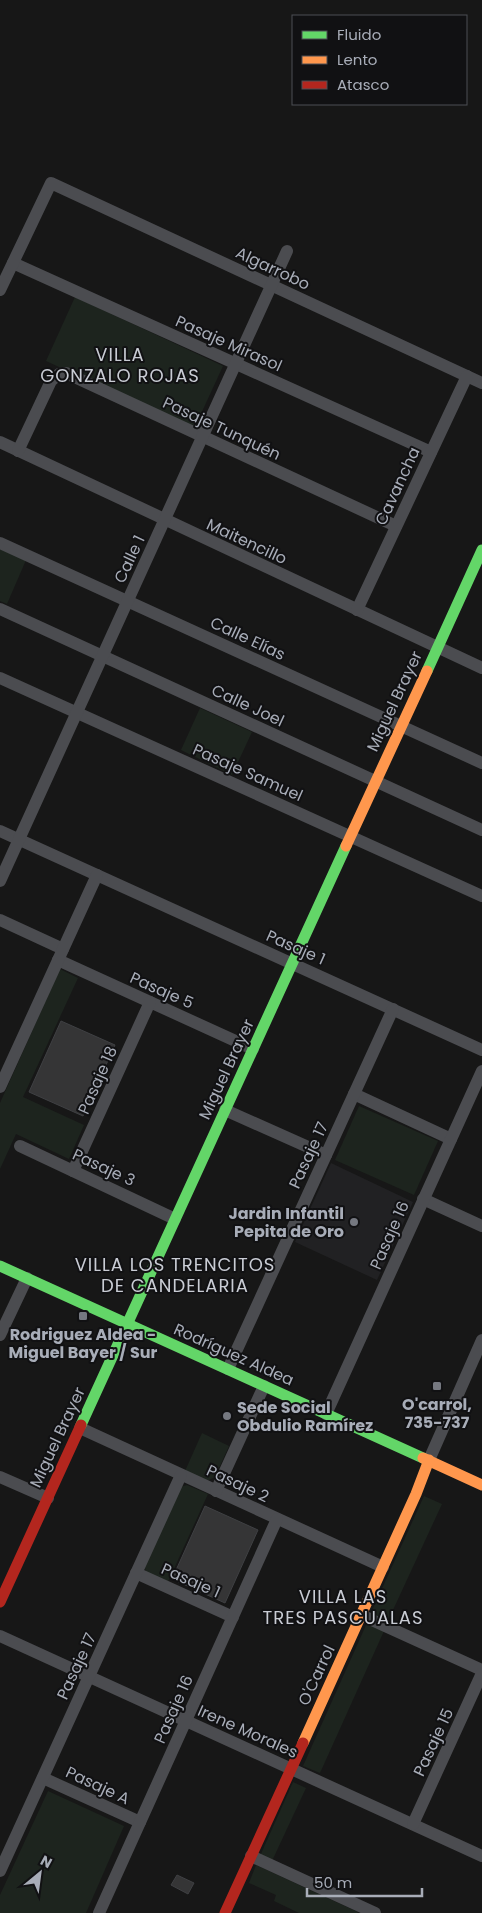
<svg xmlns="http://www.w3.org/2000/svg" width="482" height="1913" font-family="Poppins,sans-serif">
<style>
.built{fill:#212123}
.green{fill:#1d241e}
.building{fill:#353536;stroke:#3f4043}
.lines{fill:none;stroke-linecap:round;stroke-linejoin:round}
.street{stroke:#4b4c50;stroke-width:12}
.fast{stroke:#63d668;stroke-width:11}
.slow{stroke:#ff974d;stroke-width:11}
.jam{stroke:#b3261e;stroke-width:11}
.poi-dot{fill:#757880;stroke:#111113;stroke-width:2}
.labels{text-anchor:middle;stroke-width:4;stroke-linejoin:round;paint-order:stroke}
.street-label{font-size:16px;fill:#a8adb8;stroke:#111113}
.poi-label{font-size:16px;font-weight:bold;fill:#a8adb8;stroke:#111113}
.neighbourhood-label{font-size:18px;letter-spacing:1px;fill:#c9ccd4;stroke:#111113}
</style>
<rect width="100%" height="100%" fill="#171717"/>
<!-- built -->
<polygon class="built" points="331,1163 413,1202 377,1280 295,1242"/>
<!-- green -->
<g class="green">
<polygon points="75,297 223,366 194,429 46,361"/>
<polygon points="0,549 26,560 7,604 0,601"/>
<polygon points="200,708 252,732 232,775 181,750"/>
<polygon points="60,969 78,978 23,1097 84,1125 69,1159 16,1134 0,1169 0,1103"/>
<polygon points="359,1106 438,1141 414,1195 335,1160"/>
<polygon points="202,1433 229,1446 215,1477 207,1481 185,1471"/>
<polygon points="187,1485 208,1494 168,1582 146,1572 144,1565 180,1487"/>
<polygon points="424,1496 442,1504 387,1623 370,1615"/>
<polygon points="367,1623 384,1631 320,1773 303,1766"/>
<polygon points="293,1782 306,1788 272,1861 260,1856"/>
<polygon points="48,1791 124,1826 86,1913 0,1913 0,1895"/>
<polygon points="256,1865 358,1912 357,1913 299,1913 274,1901 276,1895 249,1883"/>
</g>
<!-- building -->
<g class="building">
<polygon points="61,1021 115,1045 83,1116 29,1092"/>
<polygon points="205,1506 258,1530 225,1603 172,1579"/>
<polygon points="177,1875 194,1883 188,1894 171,1885"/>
</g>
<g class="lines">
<!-- street -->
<g class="street">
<polyline points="13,263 431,452"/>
<polyline points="0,290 51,183 482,383"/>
<polyline points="0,442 482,668"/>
<polyline points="18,451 51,381 59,374 66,373 396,526"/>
<polyline points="0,543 482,763"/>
<polyline points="0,609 482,830"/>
<polyline points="357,610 467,376"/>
<polyline points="0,678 482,896"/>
<polyline points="0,831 482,1050"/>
<polyline points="0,881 287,251"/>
<polyline points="0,920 63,949"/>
<polyline points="58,960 253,1049"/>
<polyline points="0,1087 97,875"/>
<polyline points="354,1094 451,1139"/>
<polyline points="225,1110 326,1155"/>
<polyline points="20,1146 175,1219"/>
<polyline points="73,1171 150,1002"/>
<polyline points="423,1199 482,1226"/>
<polyline points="0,1335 27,1278"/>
<polyline points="228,1369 393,1009"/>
<polyline points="326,1414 482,1071"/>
<polyline points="80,1428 383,1567"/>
<polyline points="429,1460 482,1340"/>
<polyline points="0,1477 48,1498"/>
<polyline points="216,1491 264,1386"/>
<polyline points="136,1573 233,1617"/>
<polyline points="361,1615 482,1670"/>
<polyline points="0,1636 482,1856"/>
<polyline points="43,1778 140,1822"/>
<polyline points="413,1824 482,1673"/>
<polyline points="251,1856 375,1913"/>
<polyline points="0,1871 181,1475"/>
<polyline points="99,1913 277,1519"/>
</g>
<!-- fast -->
<g class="fast">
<polyline points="427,671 482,550"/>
<polyline points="0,1266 423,1458"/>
<polyline points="81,1425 346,846"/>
</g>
<!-- slow -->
<g class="slow">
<polyline points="346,846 427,671"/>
<polyline points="423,1458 482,1485"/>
<polyline points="303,1743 416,1494 429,1460"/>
</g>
<!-- jam -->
<g class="jam">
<polyline points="0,1602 81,1425"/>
<polyline points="225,1913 303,1743"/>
</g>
</g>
<!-- markers -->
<g class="poi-dot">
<circle cx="354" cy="1222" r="5"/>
<rect x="78" y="1311" width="10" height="10" rx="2.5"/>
<rect x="432" y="1381" width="10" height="10" rx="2.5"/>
<circle cx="227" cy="1416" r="5"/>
</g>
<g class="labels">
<!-- street labels -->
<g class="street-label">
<text transform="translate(273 268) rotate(25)" y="6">Algarrobo</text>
<text transform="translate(229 343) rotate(24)" y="6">Pasaje Mirasol</text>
<text transform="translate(222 428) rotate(25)" y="6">Pasaje Tunquén</text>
<text transform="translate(397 486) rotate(-65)" y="6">Cavancha</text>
<text transform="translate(247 541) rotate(25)" y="6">Maitencillo</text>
<text transform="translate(129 559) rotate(-65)" y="6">Calle 1</text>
<text transform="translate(248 638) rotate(25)" y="6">Calle Elías</text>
<text transform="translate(394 701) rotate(-65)" y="6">Miguel Brayer</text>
<text transform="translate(248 705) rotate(25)" y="6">Calle Joel</text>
<text transform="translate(248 772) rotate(24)" y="6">Pasaje Samuel</text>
<text transform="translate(296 947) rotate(24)" y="6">Pasaje 1</text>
<text transform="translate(162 990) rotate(24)" y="6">Pasaje 5</text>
<text transform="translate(226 1069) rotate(-65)" y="6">Miguel Brayer</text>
<text transform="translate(97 1080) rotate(-66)" y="6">Pasaje 18</text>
<text transform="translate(308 1155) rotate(-65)" y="6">Pasaje 17</text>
<text transform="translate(104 1167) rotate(25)" y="6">Pasaje 3</text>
<text transform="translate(389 1235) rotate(-66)" y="6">Pasaje 16</text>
<text transform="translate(234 1354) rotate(24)" y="6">Rodríguez Aldea</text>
<text transform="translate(57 1437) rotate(-65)" y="6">Miguel Brayer</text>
<text transform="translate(238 1483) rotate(25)" y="6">Pasaje 2</text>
<text transform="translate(191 1580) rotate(24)" y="6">Pasaje 1</text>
<text transform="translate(76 1666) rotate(-65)" y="6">Pasaje 17</text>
<text transform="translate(316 1675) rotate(-65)" y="6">O'Carrol</text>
<text transform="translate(173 1709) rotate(-66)" y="6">Pasaje 16</text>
<text transform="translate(248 1731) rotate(24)" y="6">Irene Morales</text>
<text transform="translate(433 1742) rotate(-65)" y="6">Pasaje 15</text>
<text transform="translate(98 1785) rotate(25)" y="6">Pasaje A</text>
</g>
<!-- poi labels -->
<g class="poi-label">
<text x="344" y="1219" text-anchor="end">Jardin Infantil<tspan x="344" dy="18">Pepita de Oro</tspan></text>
<text x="83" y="1340">Rodriguez Aldea -<tspan x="83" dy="18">Miguel Bayer / Sur</tspan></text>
<text x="437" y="1410">O'carrol,<tspan x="437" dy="18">735-737</tspan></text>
<text x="237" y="1413" text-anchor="start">Sede Social<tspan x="237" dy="18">Obdulio Ramírez</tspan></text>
</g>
<!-- neighbourhood labels -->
<g class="neighbourhood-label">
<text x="120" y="361">VILLA<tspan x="120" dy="21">GONZALO ROJAS</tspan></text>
<text x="175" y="1271">VILLA LOS TRENCITOS<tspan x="175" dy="21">DE CANDELARIA</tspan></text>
<text x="343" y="1603">VILLA LAS<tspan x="343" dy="21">TRES PASCUALAS</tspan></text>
</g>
</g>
<!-- legend -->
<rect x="292" y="15" width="175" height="90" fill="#111113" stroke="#4d4f55"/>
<rect x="302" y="31" width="25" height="8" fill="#63d668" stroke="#4d4f55"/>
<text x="337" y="40" font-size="15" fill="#a8adb8">Fluido</text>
<rect x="302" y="56" width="25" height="8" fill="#ff974d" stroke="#4d4f55"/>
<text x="337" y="65" font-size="15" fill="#a8adb8">Lento</text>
<rect x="302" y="81" width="25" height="8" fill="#b3261e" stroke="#4d4f55"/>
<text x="337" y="90" font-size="15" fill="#a8adb8">Atasco</text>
<!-- north arrow -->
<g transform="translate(40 1873) rotate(29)" stroke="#111113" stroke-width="4" paint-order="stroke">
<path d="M0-4L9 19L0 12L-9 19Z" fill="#a8adb8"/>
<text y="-8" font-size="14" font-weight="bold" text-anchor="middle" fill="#a8adb8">N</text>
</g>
<!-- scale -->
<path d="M307 1888v8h115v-8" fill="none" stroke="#a8adb8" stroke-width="2.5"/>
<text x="314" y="1888" font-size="15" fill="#a8adb8" stroke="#111113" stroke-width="4" paint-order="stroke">50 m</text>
</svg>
